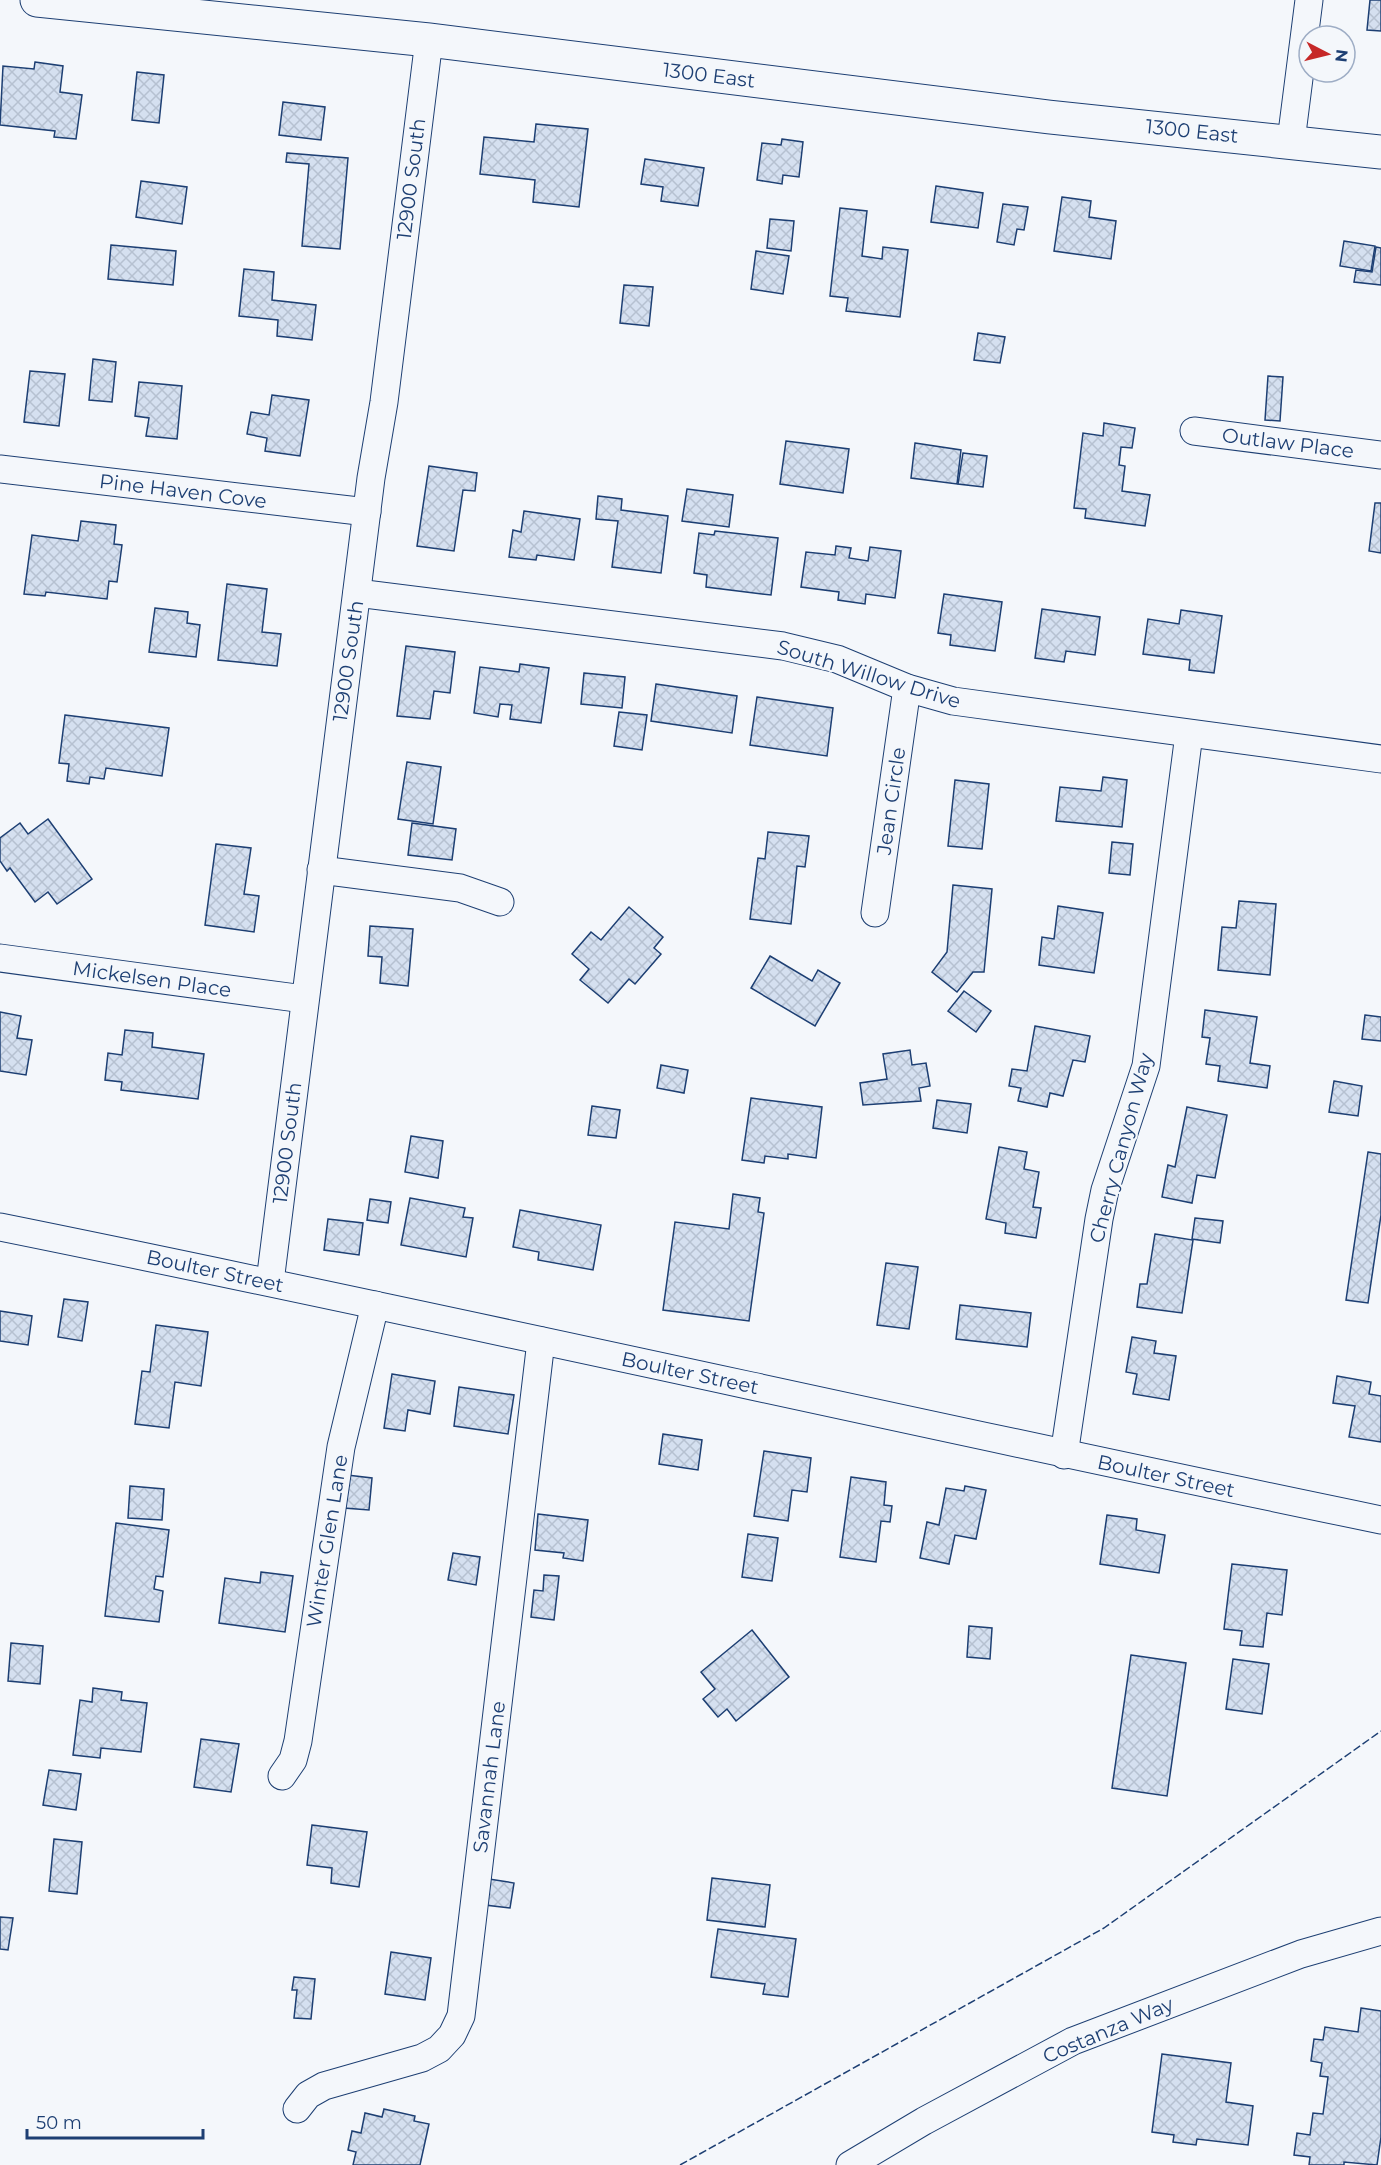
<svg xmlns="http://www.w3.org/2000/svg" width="1381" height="2165" font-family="Montserrat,sans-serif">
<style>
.building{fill:url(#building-cross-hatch);stroke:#1d3f73;stroke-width:1.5}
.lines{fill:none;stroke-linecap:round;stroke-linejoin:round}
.minor-casing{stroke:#1d3f73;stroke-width:29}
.major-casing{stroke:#1d3f73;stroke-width:35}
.minor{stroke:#f4f7fb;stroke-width:27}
.major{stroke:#f4f7fb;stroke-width:33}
.fence{stroke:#1d3f73;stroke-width:1.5;stroke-dasharray:8 3;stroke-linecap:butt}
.labels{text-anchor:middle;stroke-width:4.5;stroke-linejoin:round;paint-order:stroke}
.street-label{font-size:20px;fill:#1d3f73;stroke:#f4f7fb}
</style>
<defs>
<pattern id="building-cross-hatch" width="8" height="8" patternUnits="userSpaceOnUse" patternTransform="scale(1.5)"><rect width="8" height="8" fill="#d5e0f0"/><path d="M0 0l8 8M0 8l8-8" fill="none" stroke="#b6c1d1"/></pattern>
</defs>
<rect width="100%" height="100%" fill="#f4f7fb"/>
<!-- building -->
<g class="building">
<polygon points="1370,0 1381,0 1381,31 1367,30"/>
<polygon points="35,62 63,66 60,92 82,95 76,139 54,137 55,131 0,125 3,66 34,69"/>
<polygon points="137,72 164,75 159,123 132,120"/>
<polygon points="283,102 325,107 321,140 279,135"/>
<polygon points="536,124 588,129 579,207 533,202 535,180 480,174 484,137 534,142"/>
<polygon points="782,139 803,142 799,177 783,175 782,184 757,180 762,143 781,145"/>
<polygon points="287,153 348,158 340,249 302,246 309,164 286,162"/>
<polygon points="645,159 704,168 698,206 661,201 663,187 641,184"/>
<polygon points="141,181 187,187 182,224 136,217"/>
<polygon points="936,186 983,193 978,228 931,222"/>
<polygon points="1062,197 1091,201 1089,217 1116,221 1111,259 1054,251"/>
<polygon points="1003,204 1028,207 1024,230 1017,229 1014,245 997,242"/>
<polygon points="840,208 867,211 862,256 882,259 883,247 908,250 900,317 846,311 848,298 830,296"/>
<polygon points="770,219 794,221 791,251 767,248"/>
<polygon points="1344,241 1375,246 1371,271 1340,266"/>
<polygon points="111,245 176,251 173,285 108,279"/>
<polygon points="1376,247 1381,248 1381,285 1354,282 1356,270 1372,272"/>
<polygon points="756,251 789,256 783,294 751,289"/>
<polygon points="244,269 274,272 272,300 316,305 312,340 277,336 278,320 239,316"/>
<polygon points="624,285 653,287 649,326 620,323"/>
<polygon points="978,333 1005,337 1000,363 974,360"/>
<polygon points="93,359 116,362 112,402 89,400"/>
<polygon points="30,371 65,374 59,426 24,422"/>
<polygon points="1268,376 1283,377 1280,421 1265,420"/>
<polygon points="139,382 182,386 177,439 146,436 149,418 135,416"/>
<polygon points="272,395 309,400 300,456 265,451 267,438 247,434 251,412 269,415"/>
<polygon points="1104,423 1135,428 1132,448 1121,447 1119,465 1125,466 1122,491 1150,495 1145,526 1085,518 1086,509 1074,508 1083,433 1103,436"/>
<polygon points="786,441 849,449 843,493 780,484"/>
<polygon points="915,443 961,450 957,484 911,478"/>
<polygon points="963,453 987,456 983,487 958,484"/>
<polygon points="429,466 477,473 475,491 463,490 454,551 417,546"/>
<polygon points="687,489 733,495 729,527 682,521"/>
<polygon points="598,496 622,499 621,510 668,516 661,573 612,567 618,521 596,519"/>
<polygon points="1375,503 1381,503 1381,553 1369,551"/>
<polygon points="524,511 580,519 574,560 537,555 536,560 509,557 513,530 521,532"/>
<polygon points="81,521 116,525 114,544 122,545 117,582 109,581 107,599 46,592 45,596 24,594 32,535 78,541"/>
<polygon points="715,531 778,538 771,595 706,587 707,575 694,573 699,533 714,535"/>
<polygon points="836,546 851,548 849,558 868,561 870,547 901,551 895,598 866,594 865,604 838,600 839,592 801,587 806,552 835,555"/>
<polygon points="227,584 267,589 262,632 281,634 277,666 218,660"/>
<polygon points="944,594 1002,602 995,651 950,645 951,635 938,633"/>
<polygon points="155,608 188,612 187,623 200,625 196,657 149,652"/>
<polygon points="1042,609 1100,617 1095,655 1066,651 1064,662 1035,658"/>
<polygon points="1181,610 1222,616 1214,673 1189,670 1190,660 1143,654 1148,619 1179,624"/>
<polygon points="406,646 455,652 450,693 434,691 430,719 397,716"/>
<polygon points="520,664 549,668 541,723 510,719 512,705 500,704 498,717 474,713 480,667 519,672"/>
<polygon points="584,673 625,677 622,708 581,704"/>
<polygon points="656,684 737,696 732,733 651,721"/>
<polygon points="757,697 833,708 827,756 750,745"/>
<polygon points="619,712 647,715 642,750 614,746"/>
<polygon points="65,715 169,728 162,776 106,768 104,779 90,777 89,784 67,781 69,764 59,763"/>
<polygon points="407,762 441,767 433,824 398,819"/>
<polygon points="1103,777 1127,780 1122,827 1056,821 1060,787 1101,791"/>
<polygon points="955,780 989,784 982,849 948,846"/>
<polygon points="48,819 92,879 57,904 48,892 35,902 10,868 7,871 0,861 0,838 20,823 28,834"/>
<polygon points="412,823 456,829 452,860 408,855"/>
<polygon points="768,832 809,836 805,867 797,866 791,924 750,919 758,858 765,859"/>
<polygon points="1112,842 1133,844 1130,875 1109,873"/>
<polygon points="216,844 251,848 244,894 259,896 254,932 205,925"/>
<polygon points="953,885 992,889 984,972 973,972 957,992 932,972 947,952"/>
<polygon points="1239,901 1276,904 1270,975 1218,970 1222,927 1236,928"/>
<polygon points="1058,906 1103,913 1094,973 1039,965 1042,937 1054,939"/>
<polygon points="629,907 663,937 654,948 661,954 635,984 629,979 608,1003 580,980 589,969 572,954 591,932 601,940"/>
<polygon points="370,926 413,929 408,986 380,983 382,957 368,956"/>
<polygon points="770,956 812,981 818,970 840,983 815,1026 751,988"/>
<polygon points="964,991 991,1011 976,1032 948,1011"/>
<polygon points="1205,1010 1257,1017 1250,1063 1270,1066 1267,1088 1218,1081 1220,1066 1206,1064 1210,1038 1202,1037"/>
<polygon points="0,1012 21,1016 17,1038 32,1040 26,1075 0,1071"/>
<polygon points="1365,1015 1381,1017 1381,1041 1362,1039"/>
<polygon points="1035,1026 1090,1036 1085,1062 1073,1060 1063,1096 1050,1093 1047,1107 1018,1101 1021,1088 1009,1086 1012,1069 1027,1071"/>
<polygon points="125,1030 153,1033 152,1047 204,1054 198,1099 121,1090 122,1082 105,1080 108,1053 122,1055"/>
<polygon points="910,1050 912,1065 926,1063 930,1086 919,1088 921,1101 863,1105 860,1083 887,1079 883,1054"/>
<polygon points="661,1065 688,1070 684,1093 657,1088"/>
<polygon points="1334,1081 1362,1086 1358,1116 1329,1112"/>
<polygon points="751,1098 822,1107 816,1158 788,1154 788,1159 765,1156 764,1163 742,1160"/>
<polygon points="937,1100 971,1104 967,1133 933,1128"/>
<polygon points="592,1106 620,1110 616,1138 588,1135"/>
<polygon points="1187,1107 1227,1115 1215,1178 1197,1175 1192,1203 1162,1197 1168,1165 1175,1167"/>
<polygon points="411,1136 443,1141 438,1178 405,1172"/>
<polygon points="999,1147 1027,1152 1024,1169 1039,1172 1033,1207 1041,1208 1036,1238 1005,1233 1006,1223 986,1219"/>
<polygon points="1368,1152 1381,1154 1381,1215 1368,1303 1346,1300"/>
<polygon points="733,1194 760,1198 758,1212 764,1213 749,1321 663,1310 675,1222 729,1229"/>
<polygon points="410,1198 465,1208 463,1217 473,1218 466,1257 401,1245"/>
<polygon points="370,1199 391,1202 388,1223 367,1220"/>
<polygon points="520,1210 601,1225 593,1270 538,1260 539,1252 513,1247"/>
<polygon points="1195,1218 1223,1221 1220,1243 1192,1239"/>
<polygon points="328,1219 363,1223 359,1255 324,1250"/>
<polygon points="1155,1234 1193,1240 1182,1313 1137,1307 1140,1284 1147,1284"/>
<polygon points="886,1263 918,1267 909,1329 877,1325"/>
<polygon points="64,1299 88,1302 82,1341 58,1337"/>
<polygon points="960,1305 1031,1313 1027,1347 956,1339"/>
<polygon points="0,1311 32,1316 28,1345 0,1341"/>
<polygon points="156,1325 208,1332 201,1386 175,1382 169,1428 135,1424 142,1371 150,1372"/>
<polygon points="1132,1337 1156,1341 1154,1353 1176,1356 1169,1400 1133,1394 1137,1374 1126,1372"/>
<polygon points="392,1374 435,1381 430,1414 408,1410 405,1431 384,1428"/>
<polygon points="1337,1376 1371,1382 1369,1394 1381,1396 1381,1442 1349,1437 1355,1406 1333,1403"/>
<polygon points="459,1387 514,1395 508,1434 454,1426"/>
<polygon points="663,1434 702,1440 698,1470 659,1464"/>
<polygon points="764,1451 811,1458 807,1492 792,1490 788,1521 754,1516"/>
<polygon points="347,1475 372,1478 369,1510 344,1508"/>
<polygon points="851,1477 886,1482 884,1505 892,1506 890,1522 881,1521 876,1562 840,1557"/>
<polygon points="130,1486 164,1489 162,1520 128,1518"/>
<polygon points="965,1486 986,1490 976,1539 955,1535 949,1564 920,1558 927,1522 939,1525 946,1488 964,1491"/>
<polygon points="538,1514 588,1520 583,1561 563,1558 564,1553 535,1550"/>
<polygon points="1107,1515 1137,1519 1136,1530 1165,1535 1159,1573 1100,1564"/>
<polygon points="116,1523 169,1530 163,1577 156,1576 154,1589 163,1591 159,1622 105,1616"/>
<polygon points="748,1534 778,1538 772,1581 742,1577"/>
<polygon points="453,1553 480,1557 476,1585 448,1580"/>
<polygon points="1232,1564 1287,1570 1282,1615 1267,1613 1263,1647 1240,1645 1242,1631 1224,1629"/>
<polygon points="261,1572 293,1576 285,1632 219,1623 225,1578 260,1583"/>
<polygon points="544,1575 559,1576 554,1620 531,1617 534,1590 543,1591"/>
<polygon points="969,1626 992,1628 990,1659 967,1657"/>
<polygon points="752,1630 789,1677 736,1721 727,1709 718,1717 703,1699 715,1689 701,1672"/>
<polygon points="11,1643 43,1646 40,1684 8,1681"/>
<polygon points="1131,1655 1186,1663 1167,1796 1112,1788"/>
<polygon points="1233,1659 1269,1664 1262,1714 1226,1709"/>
<polygon points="93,1688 122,1692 121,1700 147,1703 141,1752 101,1748 100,1758 73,1755 80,1700 92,1702"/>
<polygon points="201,1739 239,1744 231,1792 194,1787"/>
<polygon points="49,1770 81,1774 76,1810 43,1805"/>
<polygon points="312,1825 367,1832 359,1887 331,1883 332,1868 307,1865"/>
<polygon points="54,1839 82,1842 77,1894 49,1891"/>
<polygon points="712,1878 770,1885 765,1927 707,1920"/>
<polygon points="489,1879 514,1883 510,1908 485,1905"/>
<polygon points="0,1917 13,1918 8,1950 0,1949"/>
<polygon points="718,1929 796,1939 788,1997 763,1994 765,1984 711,1977"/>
<polygon points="391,1952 431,1958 425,2000 385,1994"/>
<polygon points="294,1977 315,1979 311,2019 294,2018 297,1990 292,1990"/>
<polygon points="1361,2008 1381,2011 1381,2137 1377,2165 1344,2162 1344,2165 1309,2165 1310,2157 1294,2155 1297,2133 1310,2135 1313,2113 1323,2114 1328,2077 1320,2076 1322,2063 1311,2061 1314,2039 1323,2040 1325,2027 1358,2032"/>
<polygon points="1162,2054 1231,2063 1226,2102 1253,2106 1248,2145 1197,2139 1196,2145 1173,2142 1174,2135 1152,2132"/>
<polygon points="384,2109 415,2116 414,2121 429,2124 420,2165 353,2165 356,2152 348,2150 352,2131 361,2133 365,2113 382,2117"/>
</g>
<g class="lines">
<defs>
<g id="minor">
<polyline points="1291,141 1309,0"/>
<polyline points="1194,431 1381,455"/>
<polyline points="0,469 367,512"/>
<polyline points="357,593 783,646 837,659 907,688 953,701 1381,759"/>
<polyline points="321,870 460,888 500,902"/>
<polyline points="875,913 907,688"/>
<polyline points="0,958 304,999"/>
<path d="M0,1227C461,1320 920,1425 1381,1520"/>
<polyline points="270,1282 371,478 384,402 429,40"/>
<polyline points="1064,1455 1099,1219 1105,1190 1146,1066 1189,734"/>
<polyline points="282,1776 293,1760 298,1741 341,1447 375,1305"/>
<polyline points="297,2109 308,2095 324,2086 422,2058 439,2049 452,2035 461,2016 541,1341"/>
<polyline points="850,2165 924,2121 1073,2041 1301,1954 1381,1931"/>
</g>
<polyline id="major" points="37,0 429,40 1049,117 1381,152"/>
</defs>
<!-- minor casing -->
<use href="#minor" class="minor-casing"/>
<!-- major casing -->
<use href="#major" class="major-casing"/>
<!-- minor -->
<use href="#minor" class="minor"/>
<!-- major -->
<use href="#major" class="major"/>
<!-- fence -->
<polyline class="fence" points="680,2165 1104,1928 1381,1731"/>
</g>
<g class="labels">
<!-- street labels -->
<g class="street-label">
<text transform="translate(709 75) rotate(7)" y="7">1300 East</text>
<text transform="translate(1192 131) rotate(6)" y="7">1300 East</text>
<text transform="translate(411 179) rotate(-83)" y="7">12900 South</text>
<text transform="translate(1288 443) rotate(7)" y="7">Outlaw Place</text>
<text transform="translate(183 491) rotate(7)" y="7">Pine Haven Cove</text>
<text transform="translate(348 661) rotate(-82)" y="7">12900 South</text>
<text transform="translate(869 674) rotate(17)" y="7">South Willow Drive</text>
<text transform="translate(891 801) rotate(-82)" y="7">Jean Circle</text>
<text transform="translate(152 979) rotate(8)" y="7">Mickelsen Place</text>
<text transform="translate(287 1143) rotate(-83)" y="7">12900 South</text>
<text transform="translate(1121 1148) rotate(-75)" y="7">Cherry Canyon Way</text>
<text transform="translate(215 1271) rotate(12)" y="7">Boulter Street</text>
<text transform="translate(690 1373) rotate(12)" y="7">Boulter Street</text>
<text transform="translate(1166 1476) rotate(12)" y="7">Boulter Street</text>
<text transform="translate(327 1541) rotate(-81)" y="7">Winter Glen Lane</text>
<text transform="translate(489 1777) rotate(-83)" y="7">Savannah Lane</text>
<text transform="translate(1108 2030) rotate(-23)" y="7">Costanza Way</text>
</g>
</g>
<!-- north arrow -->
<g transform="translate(1327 54) rotate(97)"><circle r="28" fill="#f4f7fb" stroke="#9eadc5" stroke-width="1.5"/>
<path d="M0-4.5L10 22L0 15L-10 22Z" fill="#c62828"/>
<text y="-9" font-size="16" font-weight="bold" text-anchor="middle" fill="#1d3f73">N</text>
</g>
<!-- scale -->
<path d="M27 2129v9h176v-9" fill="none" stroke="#1d3f73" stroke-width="3"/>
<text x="36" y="2129" font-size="18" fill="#1d3f73" stroke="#f4f7fb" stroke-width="4.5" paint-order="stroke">50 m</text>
</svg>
